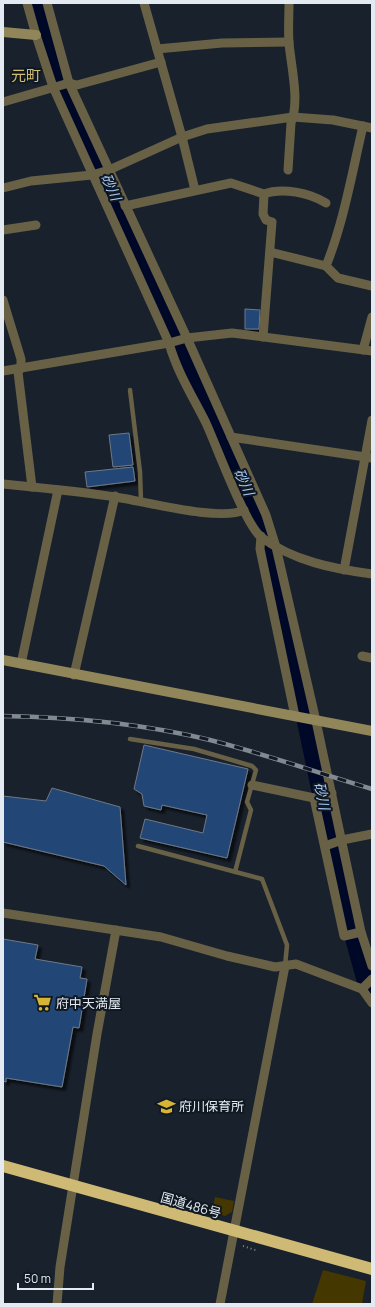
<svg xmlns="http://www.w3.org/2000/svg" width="375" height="1307" font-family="Manrope,'Noto Sans JP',sans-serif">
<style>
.green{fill:#453700}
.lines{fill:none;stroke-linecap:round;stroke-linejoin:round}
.river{stroke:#000828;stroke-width:18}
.building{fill:#204776;stroke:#6f7986;filter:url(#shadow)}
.path{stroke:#808790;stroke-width:2;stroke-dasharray:1 3;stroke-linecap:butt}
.lane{stroke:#686146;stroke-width:4.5}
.street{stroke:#686146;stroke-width:9}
.secondary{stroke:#91855a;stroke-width:10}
.highway{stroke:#ceba75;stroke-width:12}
.rail-casing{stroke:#828992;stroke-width:4.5}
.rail{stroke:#101822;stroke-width:3;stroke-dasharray:9;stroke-linecap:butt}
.labels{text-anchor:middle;stroke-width:4;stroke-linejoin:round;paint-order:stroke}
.poi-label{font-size:13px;fill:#e4eaf1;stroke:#101822;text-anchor:start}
.street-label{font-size:13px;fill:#e4eaf1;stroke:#101822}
.water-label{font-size:14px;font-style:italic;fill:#a9cbf8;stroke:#101822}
.quarter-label{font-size:15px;fill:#d3bd71;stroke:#101822}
</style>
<defs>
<filter id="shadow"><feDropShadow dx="3.5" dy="3.5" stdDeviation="1" flood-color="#0009"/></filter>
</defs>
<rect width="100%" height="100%" fill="#19212c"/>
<!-- green -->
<g class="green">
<polygon points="215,1197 234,1201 232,1212 225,1216 212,1212"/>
<polygon points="323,1270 366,1281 362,1304 312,1304"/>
</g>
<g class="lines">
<!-- river -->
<polyline class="river" points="39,3 59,74 259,515 271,555 343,898 365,978 372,986"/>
</g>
<!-- building -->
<g class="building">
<polygon points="245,309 260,310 259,329 245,329"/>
<polygon points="129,433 133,465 113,467 109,435"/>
<polygon points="133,467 135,481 87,487 85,472"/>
<polygon points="144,745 248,769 227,858 140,838 145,819 203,833 207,815 162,805 161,810 144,806 142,794 134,789"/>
<polygon points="52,788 120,807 126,885 104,866 3,842 3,796 46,801"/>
<polygon points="3,939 38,945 35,959 82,967 80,978 87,979 79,1028 73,1027 62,1087 6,1078 6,1082 3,1081"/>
</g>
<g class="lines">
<!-- path -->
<polyline class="path" points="243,1246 258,1251"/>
<!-- lane -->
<g class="lane">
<polyline points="130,390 140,472 141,501"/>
<polyline points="130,739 194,749 252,766 256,770 247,802 251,810 235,872"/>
<polyline points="138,846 262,879 287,945 285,966"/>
</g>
<!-- street -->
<g class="street">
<path d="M27,3L36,35L53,87L169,343C177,372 193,397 206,423C217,447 245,524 261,537C293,561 334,569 372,574"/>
<polyline points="47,3 69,83 187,338 266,515 276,547 316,721 361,932 372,966"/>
<polyline points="144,3 182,137 195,190"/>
<polyline points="157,49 222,43 289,42"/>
<polyline points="3,102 69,83 77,85 161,62"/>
<path d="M288,170L291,123C300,101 291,66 289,43C288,30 289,16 289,3"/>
<polyline points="3,188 31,181 92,175 109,170 182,137 207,129 293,117 333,120 372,128"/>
<path d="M264,194C282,187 310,193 326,203"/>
<polyline points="125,206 231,183 264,194 263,214 266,220 272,222 263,337"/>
<polyline points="3,230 36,225"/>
<polyline points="270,252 326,266 338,278 372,286"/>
<path d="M326,266C344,221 352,173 363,126"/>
<polyline points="3,300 21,359 21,368 18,372 32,487"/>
<polyline points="363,350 372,317"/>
<polyline points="3,371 169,343 187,338 232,333 372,351"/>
<polyline points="231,437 372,458"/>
<path d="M3,484C40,488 78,491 115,497C144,501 220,522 244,510"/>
<polyline points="261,536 260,549 295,716"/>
<polyline points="344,570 372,420"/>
<polyline points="362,656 372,658"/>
<polyline points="21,664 58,490"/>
<polyline points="74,675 115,496"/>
<polyline points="252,785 314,798 332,793"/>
<polyline points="314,798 344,936 361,932"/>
<polyline points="325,846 342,840 372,834"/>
<polyline points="3,913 161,937 227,956 275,967 296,964 362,989 372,1003"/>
<polyline points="362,989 372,979"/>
<polyline points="57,1304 60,1267 97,1034 116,930"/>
<polyline points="220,1304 285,966"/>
</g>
<!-- secondary -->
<g class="secondary">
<polyline points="3,32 36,35"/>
<polyline points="3,660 372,731"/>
</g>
<!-- highway -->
<polyline class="highway" points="3,1166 372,1269"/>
<defs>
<path id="rail" d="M3,716C71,717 144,724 210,740C265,754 318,773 372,789"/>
</defs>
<!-- rail casing -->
<use href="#rail" class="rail-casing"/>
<!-- rail -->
<use href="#rail" class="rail"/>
</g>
<!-- icons -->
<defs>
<symbol id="supermarket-bare" viewBox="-9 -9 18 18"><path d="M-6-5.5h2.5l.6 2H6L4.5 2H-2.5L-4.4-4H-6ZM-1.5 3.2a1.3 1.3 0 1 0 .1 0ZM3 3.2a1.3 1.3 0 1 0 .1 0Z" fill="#d6b534" stroke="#101822" stroke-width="2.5" paint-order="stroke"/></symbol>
<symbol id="school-bare" viewBox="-9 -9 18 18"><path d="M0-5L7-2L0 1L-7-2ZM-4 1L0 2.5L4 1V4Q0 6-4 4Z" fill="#d6b534" stroke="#101822" stroke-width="2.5" paint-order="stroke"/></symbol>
</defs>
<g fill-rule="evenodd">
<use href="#supermarket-bare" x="30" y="990" width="25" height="25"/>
<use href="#school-bare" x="154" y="1094" width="25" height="25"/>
</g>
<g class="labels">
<!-- poi labels -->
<g class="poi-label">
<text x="56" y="1008">府中天満屋</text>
<text x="179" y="1111">府川保育所</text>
</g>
<!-- street labels -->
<g class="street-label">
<text transform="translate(191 1205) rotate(16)" y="5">国道486号</text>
</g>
<!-- water labels -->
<g class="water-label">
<text transform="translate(111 187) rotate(66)" y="5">砂川</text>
<text transform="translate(244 482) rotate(66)" y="5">砂川</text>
<text transform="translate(322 796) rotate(78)" y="5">砂川</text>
</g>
<!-- quarter labels -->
<g class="quarter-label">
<text x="26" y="81">元町</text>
</g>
</g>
<!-- border -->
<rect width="375" height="1307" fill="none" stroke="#e4eaf1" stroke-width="8"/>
<!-- scale -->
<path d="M18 1283v6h75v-6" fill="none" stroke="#e4eaf1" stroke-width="2"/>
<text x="24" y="1283" font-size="12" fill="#e4eaf1" stroke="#101822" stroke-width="3" paint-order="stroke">50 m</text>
</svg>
